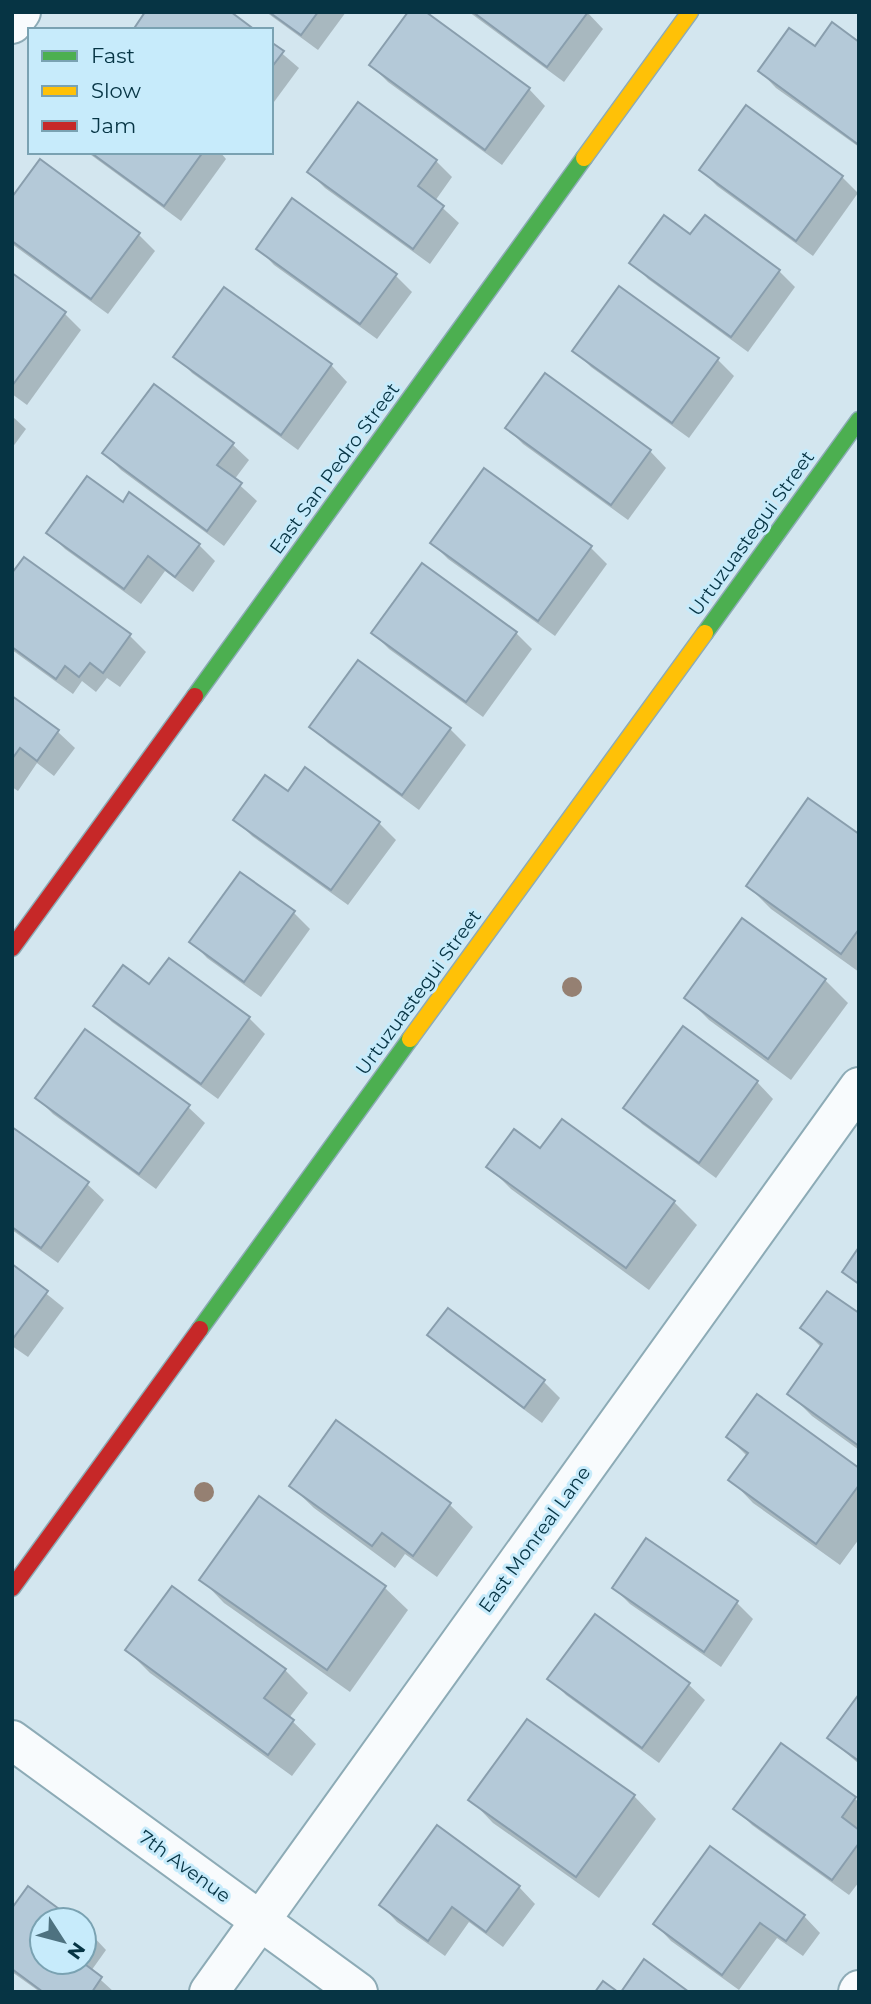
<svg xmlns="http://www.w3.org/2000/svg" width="871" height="2004" font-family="Montserrat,sans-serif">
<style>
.shadow{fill:#0003}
.building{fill:#b4c9d8;stroke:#899ead;stroke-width:2}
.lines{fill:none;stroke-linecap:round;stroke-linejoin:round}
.street-casing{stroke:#8dabb6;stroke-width:42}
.fast-casing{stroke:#8dabb6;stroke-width:19}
.slow-casing{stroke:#8dabb6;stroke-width:19}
.jam-casing{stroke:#8dabb6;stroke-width:19}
.street{stroke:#f8fbfd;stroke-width:38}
.fast{stroke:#4caf50;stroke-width:16}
.slow{stroke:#ffc107;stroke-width:16}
.jam{stroke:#c62828;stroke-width:16}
.tree{fill:#958072}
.labels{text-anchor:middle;stroke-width:6;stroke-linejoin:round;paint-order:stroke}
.street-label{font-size:19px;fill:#063444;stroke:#c7ebfb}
</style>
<rect width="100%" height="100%" fill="#d3e6ef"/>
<!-- shadow -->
<g class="shadow">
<polygon points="266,12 346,12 318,50"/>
<polygon points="469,12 587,12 603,29 564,82"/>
<polygon points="271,44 299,68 271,106"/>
<polygon points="859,44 859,147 776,88 760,71 815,49"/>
<polygon points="371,65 529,89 545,106 502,165 388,82"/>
<polygon points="87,152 220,152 226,159 181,221"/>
<polygon points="436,161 452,177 435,201 459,223 430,264 325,188 309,172"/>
<polygon points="41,162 139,235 155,251 108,314 12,244 12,200"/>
<polygon points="701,170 842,177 858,193 813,256 717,186"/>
<polygon points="258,248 395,275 412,292 377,339 274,265"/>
<polygon points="632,262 779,271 795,287 748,352 648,279"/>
<polygon points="12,275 65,314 81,330 27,405 12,394"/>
<polygon points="620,288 718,360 734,376 689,438 591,367 574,350"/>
<polygon points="176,356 331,365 347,382 298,450 192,373"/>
<polygon points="12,416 26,429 12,448"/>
<polygon points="507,428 650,451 666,468 628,520 523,444"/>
<polygon points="232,444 249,460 234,480 257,501 224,546 121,470 104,453"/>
<polygon points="484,470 591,548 607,564 555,636 448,559 432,543"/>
<polygon points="123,504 199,545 215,561 193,592 165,571 141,604 65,549 49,533"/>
<polygon points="25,559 130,636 146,652 120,687 107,678 96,692 82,681 73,694 12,650 12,576"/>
<polygon points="373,633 516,633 532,649 483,717 389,649"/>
<polygon points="12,698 58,732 75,748 54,776 37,763 18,791 12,787"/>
<polygon points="311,727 450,729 466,745 419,810 328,743"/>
<polygon points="306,770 379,823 396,840 348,905 252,836 235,819 288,794"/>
<polygon points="859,836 859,972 771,909 748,886"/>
<polygon points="294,913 310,929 261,997 207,958 191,941"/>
<polygon points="825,980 848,1003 791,1080 709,1020 686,997"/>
<polygon points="150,987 249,1018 265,1034 218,1099 112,1022 95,1006"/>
<polygon points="757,1082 773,1099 716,1178 642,1124 626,1108"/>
<polygon points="37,1098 188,1107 205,1123 156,1189 53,1114"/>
<polygon points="12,1129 87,1184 104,1200 58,1263 12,1230"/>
<polygon points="541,1151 674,1202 697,1225 649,1290 511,1189 489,1167"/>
<polygon points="12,1266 64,1308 28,1357 12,1346"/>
<polygon points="859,1315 859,1450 812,1416 789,1393 822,1348 802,1328"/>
<polygon points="430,1335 543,1381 560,1398 542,1423 446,1351"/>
<polygon points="337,1422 450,1505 473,1527 437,1577 405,1554 395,1568 314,1508 291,1486"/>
<polygon points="728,1437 859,1470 859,1539 840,1565 753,1503 731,1480 748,1457"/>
<polygon points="259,1498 385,1588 408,1610 350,1692 224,1603 202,1580"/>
<polygon points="646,1540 737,1603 753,1619 721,1667 630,1604 614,1588"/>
<polygon points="127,1650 285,1670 308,1693 289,1718 316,1744 292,1776 150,1673"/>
<polygon points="550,1678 688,1684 705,1700 659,1763 566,1695"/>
<polygon points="859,1697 859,1764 829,1738"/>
<polygon points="781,1745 859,1802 859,1882 849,1895 752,1825 735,1808"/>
<polygon points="634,1796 656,1819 599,1898 493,1823 471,1800"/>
<polygon points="437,1828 519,1887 535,1904 503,1947 469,1922 445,1956 397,1922 381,1905"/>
<polygon points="12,1911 71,1920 42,1920 42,1962 84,1962 84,1929 90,1933 106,1950 91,1971 114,1992 40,1992 12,1972"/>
<polygon points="804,1916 820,1933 803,1956 777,1938 739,1990 671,1941 655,1924"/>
</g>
<!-- building -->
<g class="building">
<polygon points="145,12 231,12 255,30 133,30"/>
<polygon points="269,12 318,12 301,35"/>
<polygon points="408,12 426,12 530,88 485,150 369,65"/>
<polygon points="473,12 588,12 547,67"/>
<polygon points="832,22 859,42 859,145 758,71 789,28 815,46"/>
<polygon points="271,42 284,51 271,68"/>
<polygon points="358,102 437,160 418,186 444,206 413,249 307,172"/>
<polygon points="746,105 843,176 796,241 699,170"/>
<polygon points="90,152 203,152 164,206"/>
<polygon points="40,159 140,233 91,299 12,241 12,197"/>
<polygon points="292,198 397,274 360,324 256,249"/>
<polygon points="664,215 690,234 705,215 780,270 731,337 629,263"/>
<polygon points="12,273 66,312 12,386"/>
<polygon points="619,286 719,358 672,423 572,351"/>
<polygon points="224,287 332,364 281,435 173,357"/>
<polygon points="545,373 651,450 611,505 505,428"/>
<polygon points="154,384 234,443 217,465 242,483 207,531 102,453"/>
<polygon points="484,468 592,546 538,621 430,543"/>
<polygon points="87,476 123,502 129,492 200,544 175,577 148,556 124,589 46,533"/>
<polygon points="24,557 131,634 103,673 90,663 79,677 65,666 56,679 12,647 12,573"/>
<polygon points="422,563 517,632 466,702 371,633"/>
<polygon points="358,660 451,728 402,795 309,727"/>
<polygon points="12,696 59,730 37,761 20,748 12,759"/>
<polygon points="305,767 380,822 331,890 233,820 265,775 288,791"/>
<polygon points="808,798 859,834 859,929 841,954 746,886"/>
<polygon points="240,872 295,911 244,982 189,942"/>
<polygon points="742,918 826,979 768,1059 684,998"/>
<polygon points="169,958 250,1017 201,1084 93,1006 123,965 149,984"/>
<polygon points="683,1026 758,1081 699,1163 623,1108"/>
<polygon points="85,1029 190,1105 139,1174 35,1098"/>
<polygon points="562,1119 675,1201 626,1268 486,1167 514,1129 540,1148"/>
<polygon points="12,1127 89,1182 41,1248 12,1227"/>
<polygon points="859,1247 859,1284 842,1272"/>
<polygon points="12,1264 48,1291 12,1340"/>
<polygon points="827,1291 859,1313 859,1446 787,1394 822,1344 800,1328"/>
<polygon points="448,1308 545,1380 524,1408 427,1335"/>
<polygon points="757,1394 859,1468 859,1485 816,1544 728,1480 748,1453 726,1437"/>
<polygon points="336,1420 451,1503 413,1556 382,1533 372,1546 289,1486"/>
<polygon points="259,1496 386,1586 327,1670 199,1580"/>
<polygon points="646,1538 738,1601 704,1652 612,1588"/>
<polygon points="172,1586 286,1669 264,1698 294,1720 268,1755 125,1650"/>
<polygon points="595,1614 690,1683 642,1748 547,1679"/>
<polygon points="859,1694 859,1761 827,1738"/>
<polygon points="527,1719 635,1795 576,1877 468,1800"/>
<polygon points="781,1743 856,1797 842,1817 859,1830 859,1843 832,1880 733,1809"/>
<polygon points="437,1825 520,1886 486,1932 452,1907 428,1941 379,1905"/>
<polygon points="710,1846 805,1915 786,1941 760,1923 722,1975 653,1924"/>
<polygon points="28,1886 74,1920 42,1920 42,1962 82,1962 102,1977 92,1992 43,1992 12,1969 12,1908"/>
<polygon points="644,1959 689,1992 621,1992"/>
<polygon points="603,1981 618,1992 595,1992"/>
</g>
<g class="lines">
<defs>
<g id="street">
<polyline points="12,24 21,12"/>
<polyline points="12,1740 358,1992"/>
<polyline points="209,1992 859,1087"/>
<polyline points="858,1992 859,1990"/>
</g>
<g id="fast">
<polyline points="705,633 859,420"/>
<polyline points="195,696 584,158"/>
<polyline points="200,1329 410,1039"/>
</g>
<g id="slow">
<polyline points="584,158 690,12"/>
<polyline points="410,1039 705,633"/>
</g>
<g id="jam">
<polyline points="12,948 195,696"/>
<polyline points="12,1588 200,1329"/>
</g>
</defs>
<!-- street casing -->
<use href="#street" class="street-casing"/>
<!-- fast casing -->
<use href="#fast" class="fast-casing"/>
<!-- slow casing -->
<use href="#slow" class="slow-casing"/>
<!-- jam casing -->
<use href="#jam" class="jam-casing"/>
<!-- street -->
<use href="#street" class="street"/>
<!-- fast -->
<use href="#fast" class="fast"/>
<!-- slow -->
<use href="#slow" class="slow"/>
<!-- jam -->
<use href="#jam" class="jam"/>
</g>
<!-- trees -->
<g class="tree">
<circle cx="572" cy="987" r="10"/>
<circle cx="204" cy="1492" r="10"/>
</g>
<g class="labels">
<!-- street labels -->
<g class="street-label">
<text transform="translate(334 468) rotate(-54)" y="7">East San Pedro Street</text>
<text transform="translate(751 533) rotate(-54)" y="7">Urtuzuastegui Street</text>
<text transform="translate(418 992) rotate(-54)" y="7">Urtuzuastegui Street</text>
<text transform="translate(534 1539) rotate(-54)" y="7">East Monreal Lane</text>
<text transform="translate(185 1866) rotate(36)" y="7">7th Avenue</text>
</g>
</g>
<!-- border -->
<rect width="871" height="2004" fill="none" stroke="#063444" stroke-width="28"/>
<!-- legend -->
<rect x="28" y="28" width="245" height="126" fill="#c7ebfb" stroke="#7aa2b2" stroke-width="2"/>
<rect x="42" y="51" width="35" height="10" fill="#4caf50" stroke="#7aa2b2" stroke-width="2"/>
<text x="91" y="63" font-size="21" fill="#063444">Fast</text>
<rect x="42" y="86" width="35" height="10" fill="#ffc107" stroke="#7aa2b2" stroke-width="2"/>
<text x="91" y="98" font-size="21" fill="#063444">Slow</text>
<rect x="42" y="121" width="35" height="10" fill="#c62828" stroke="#7aa2b2" stroke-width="2"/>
<text x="91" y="133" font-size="21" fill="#063444">Jam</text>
<!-- north arrow -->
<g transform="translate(63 1941) rotate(126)"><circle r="33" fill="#c7ebfb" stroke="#7aa2b2" stroke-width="2"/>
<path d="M0-5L12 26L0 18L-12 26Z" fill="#4e7280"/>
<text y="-10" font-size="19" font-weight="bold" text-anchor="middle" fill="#063444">N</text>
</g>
</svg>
